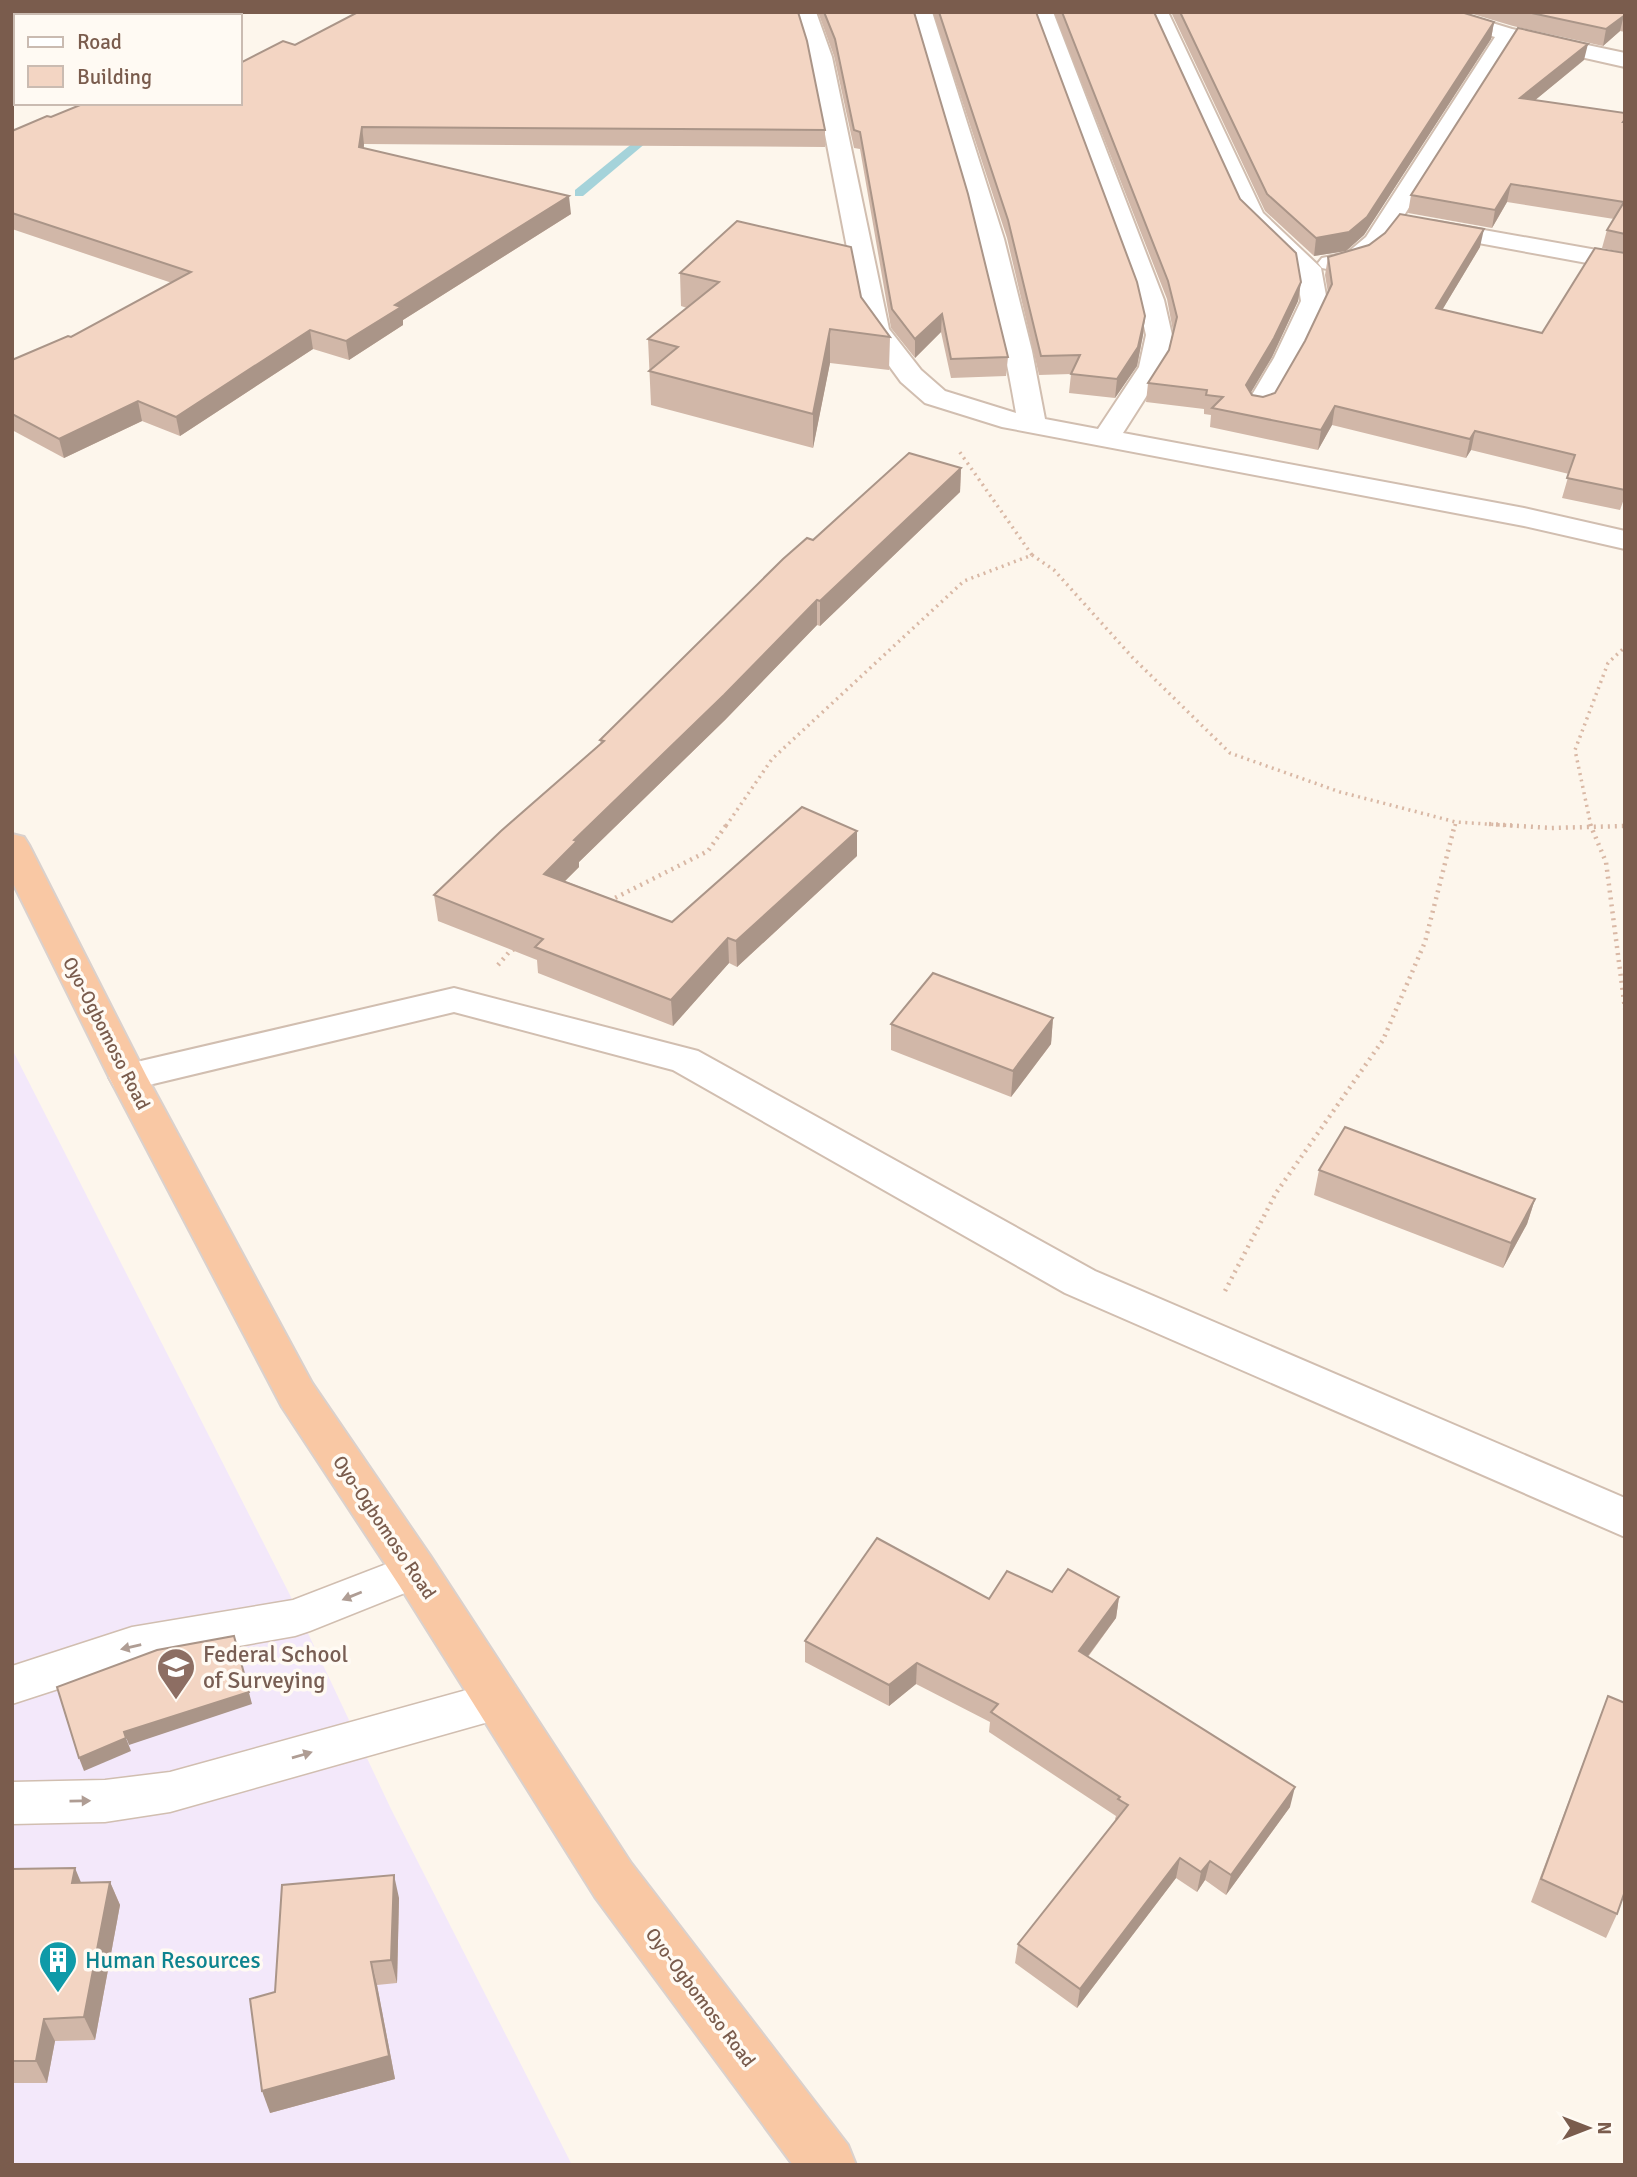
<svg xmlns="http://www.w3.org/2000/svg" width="1637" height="2177" font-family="Signika,sans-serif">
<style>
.education{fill:#f3e8fa}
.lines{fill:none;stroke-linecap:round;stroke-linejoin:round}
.stream{fill:#a5d3da;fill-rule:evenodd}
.service-casing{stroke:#d1beb0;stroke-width:3}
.minor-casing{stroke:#d1beb0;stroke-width:4}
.trunk-casing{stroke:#dad1cd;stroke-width:4}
.path-far1{stroke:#d9b8a5;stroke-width:3.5;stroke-dasharray:2 4.5;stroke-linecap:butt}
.path{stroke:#d9b8a5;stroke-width:4.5;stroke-dasharray:2 5;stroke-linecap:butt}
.service{fill:#fff;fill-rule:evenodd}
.minor{fill:#fff;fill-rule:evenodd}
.trunk{fill:#f9c8a4;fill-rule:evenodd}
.wall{fill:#d1b7a8}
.shaded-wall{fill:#aa9588}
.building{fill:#f3d5c3;stroke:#aa9588;stroke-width:2}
.oneway{fill:#af9d94}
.labels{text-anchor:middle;stroke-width:7;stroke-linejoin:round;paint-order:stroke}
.street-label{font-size:19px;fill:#7a5c4d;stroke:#fffaf3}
.near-education-label{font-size:23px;fill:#785e54;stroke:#fffaf3;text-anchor:start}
.near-culture-label{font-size:23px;fill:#0d838f;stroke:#fffaf3;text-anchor:start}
</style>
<rect width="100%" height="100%" fill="#fdf6ec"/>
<!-- education -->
<polygon class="education" points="12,1049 289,1593 391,1809 572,2165 12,2165"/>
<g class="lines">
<!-- stream -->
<polygon class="stream" points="650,129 660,131 583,196 575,196 575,190"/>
<defs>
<g id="service">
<polygon points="415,1553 430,1559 436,1571 430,1583 310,1631 295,1636 132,1665 12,1704 12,1666 132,1627 293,1600"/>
<polygon points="499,1681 515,1686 521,1700 515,1714 499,1719 170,1812 105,1822 12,1824 12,1782 105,1780 170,1772"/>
</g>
<g id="minor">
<polygon points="60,12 86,12 84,16 58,16"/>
<path d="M795,12H816L832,57L889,329L921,370L945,391L1016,413C993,276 951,145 911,12H932L1004,239L1032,351L1045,419L1098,429L1139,367L1146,335L1138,300L1032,12H1053L1164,300L1172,335L1165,367L1123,433L1524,508L1625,531V549L1524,526L1002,427L925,403L901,382L863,330L810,57Z"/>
<polygon points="1147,12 1168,12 1263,213 1321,268 1327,301 1300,358 1270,411 1260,413 1250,411 1246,405 1274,358 1301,301 1296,270 1240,216"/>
<path d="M1422,12H1456L1512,29L1625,53V67L1514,42L1384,247C1366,263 1347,274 1322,268L1318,263L1322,258L1347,253L1366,237L1495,37L1425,16Z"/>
<rect x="12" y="33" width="4" height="13"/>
<polygon points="1433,221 1625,255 1625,270 1424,233 1421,228 1424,223"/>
<polygon points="454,988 698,1051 1095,1271 1625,1498 1625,1537 1065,1293 673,1070 454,1012 128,1090 114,1086 109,1077 114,1068 128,1064"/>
</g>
<polygon id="trunk" points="12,834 24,837 29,845 147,1077 312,1383 431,1557 631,1863 848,2145 856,2165 793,2165 595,1897 399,1585 282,1407 109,1077 12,881"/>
</defs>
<!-- service casing -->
<use href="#service" class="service-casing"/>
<!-- minor casing -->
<use href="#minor" class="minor-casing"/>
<!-- trunk casing -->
<use href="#trunk" class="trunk-casing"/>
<!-- path-far1 -->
<g class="path-far1">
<polyline points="1032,555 1054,570 1133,658 1230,753 1340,792 1456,822 1516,826"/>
<polyline points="726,826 772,759 964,581 1032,555 959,451"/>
<polyline points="1455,826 1456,822"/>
<polyline points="1591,826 1575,750 1608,663 1625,647"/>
</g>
<!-- path -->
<g class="path">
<polyline points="1489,824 1551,828 1625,826"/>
<polyline points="1590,824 1606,862 1625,1009"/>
<polyline points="609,901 708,851 727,824"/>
<polyline points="498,965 510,951 517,948"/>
<polyline points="1225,1291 1276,1193 1383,1040 1425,942 1455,824"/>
</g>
<!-- service -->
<use href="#service" class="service"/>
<!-- minor -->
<use href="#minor" class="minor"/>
<!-- trunk -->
<use href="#trunk" class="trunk"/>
</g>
<!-- wall -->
<g class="wall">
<polygon points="818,12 914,12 1008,357 1006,376 951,378 941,332 915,358 891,328 860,149 854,148 834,56"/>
<polygon points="933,12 1036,12 1145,316 1143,335 1137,366 1115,398 1069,393 1071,374 1039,375 1007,238"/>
<polygon points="1054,12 1154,12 1240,199 1301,282 1298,301 1272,357 1251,392 1252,395 1263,397 1275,393 1305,341 1328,293 1325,275 1328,257 1480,247 1442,310 1542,333 1625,253 1602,248 1607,230 1614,219 1507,202 1492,228 1408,213 1411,195 1584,60 1535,100 1625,113 1625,496 1620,510 1562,498 1569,474 1471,450 1466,458 1332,425 1318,450 1210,427 1211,415 1204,414 1204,409 1146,402 1148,383 1169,350 1173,331 1167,299"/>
<polygon points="1171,12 1461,12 1494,22 1491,39 1364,235 1346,251 1314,256 1265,211"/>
<polygon points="1466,12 1625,12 1625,32 1620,31 1603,46 1513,26"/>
<polygon points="295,45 825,130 825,147 364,144 364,148 571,214 403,320 403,325 349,360 313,349 180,436 142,421 64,458 12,430 12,360 71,337 172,283 12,229 12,131 51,117 240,103"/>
<polygon points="680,273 861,297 890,337 889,370 830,363 813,448 651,405 648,339 687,308 681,306"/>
<polygon points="961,468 960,492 820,626 817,625 725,720 579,862 579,867 565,881 672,922 857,856 737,967 729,963 673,1026 538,973 537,960 438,921 434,895 601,745 600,740 813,540"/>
<polygon points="1053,1018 1051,1044 1011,1097 891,1050 891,1024"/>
<polygon points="1319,1170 1535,1199 1527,1224 1503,1268 1314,1195"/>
<polygon points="1052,1592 1119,1597 1116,1618 1088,1657 1290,1807 1226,1895 1205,1880 1197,1892 1176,1878 1077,2008 1015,1963 1018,1944 1116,1820 1115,1819 1116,1816 989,1732 990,1722 916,1684 889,1706 805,1662 805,1641 989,1599"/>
<polygon points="1608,1696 1617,1914 1606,1938 1531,1902"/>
<polygon points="12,1869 81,1883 110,1882 120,1905 95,2040 55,2041 47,2083 12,2083"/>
<polygon points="399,1898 397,1983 377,1985 395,2079 270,2113 275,1992"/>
</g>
<!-- shaded-wall -->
<g class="shaded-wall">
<polygon points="1624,15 1620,31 1603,46 1606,29"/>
<polygon points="1494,22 1491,39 1364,235 1346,251 1314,256 1316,238"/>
<polygon points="1588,44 1584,60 1517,115 1520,98"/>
<polygon points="362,127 364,144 362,164 359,147"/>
<polygon points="1511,184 1507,202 1492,228 1495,210"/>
<polygon points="569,196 571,214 403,320 403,325 349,360 346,341 395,305"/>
<polygon points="1484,229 1480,247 1432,327 1436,308"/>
<polygon points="1301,282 1298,301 1272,357 1244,404 1246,385"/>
<polygon points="942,314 941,332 915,358 915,339"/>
<polygon points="1145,316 1143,335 1137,366 1115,398 1117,379"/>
<polygon points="830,329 830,363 813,448 813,414"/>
<polygon points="310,330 313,349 180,436 176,417"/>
<polygon points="138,401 142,421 64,458 59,439"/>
<polygon points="1335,406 1332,425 1318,450 1321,430"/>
<polygon points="1475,431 1471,450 1466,458 1470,439"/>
<polygon points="961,468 960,492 820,626 820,601"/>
<polygon points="817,600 817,625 725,720 579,862 579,867 547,899 544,874 574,840"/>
<polygon points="857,831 857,856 737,967 736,941"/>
<polygon points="728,938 729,963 673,1026 671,1000"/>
<polygon points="1053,1018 1051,1044 1011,1097 1013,1071"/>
<polygon points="1535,1199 1527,1224 1503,1268 1511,1243"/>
<polygon points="1119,1597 1116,1618 1076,1672 1079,1651"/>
<polygon points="234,1636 252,1704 129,1745 124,1732"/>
<polygon points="917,1663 916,1684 889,1706 889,1685"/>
<polygon points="126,1738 131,1751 84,1771 79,1758"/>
<polygon points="1295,1787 1290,1807 1226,1895 1231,1875"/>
<polygon points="1180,1858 1176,1878 1077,2008 1080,1989"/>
<polygon points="1210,1861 1205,1880 1197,1892 1201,1872"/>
<polygon points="75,1868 85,1892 72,1883"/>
<polygon points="394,1875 399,1898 397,1983 391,1960"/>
<polygon points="110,1882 120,1905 95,2040 84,2017"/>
<polygon points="371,1962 377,1985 395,2079 270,2113 262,2091"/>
<polygon points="44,2019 55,2041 47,2083 36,2061"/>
</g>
<!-- building -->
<g class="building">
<polygon points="358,12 798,12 807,41 825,130 362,127 359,147 569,196 395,305 401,307 346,341 310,330 176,417 138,401 59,439 12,414 12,360 68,336 71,337 191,272 12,213 12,131 47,116 51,117 85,103 240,103 240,63 283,41 295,45"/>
<polygon points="824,12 914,12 968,194 1008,357 951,359 942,314 915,339 892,309 860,132 854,130 835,39"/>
<polygon points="939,12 1036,12 1137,282 1145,316 1138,347 1117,379 1071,374 1080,355 1041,356 1008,220"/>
<polygon points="1062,12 1154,12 1240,199 1296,253 1301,282 1274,338 1246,385 1252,395 1263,397 1275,393 1305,341 1332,284 1328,257 1369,245 1385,233 1400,214 1484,229 1436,308 1542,333 1595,248 1625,253 1625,490 1567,478 1575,455 1475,431 1470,439 1335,406 1321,430 1212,408 1223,397 1206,395 1207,390 1148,383 1169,350 1177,317 1168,281"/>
<polygon points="1180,12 1461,12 1494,22 1367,217 1349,232 1316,238 1267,194"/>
<polygon points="1527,12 1625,12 1625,15 1606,29"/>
<polygon points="1518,28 1588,44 1520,98 1625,113 1625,119 1623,122 1625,122 1625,234 1607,230 1624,202 1511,184 1495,210 1411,195"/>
<polygon points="737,221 851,247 861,297 890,337 830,329 813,414 649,371 678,347 648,339 719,282 680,273"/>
<polygon points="909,453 961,468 820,601 817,600 724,695 574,840 577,841 544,874 672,922 802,807 857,831 736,941 728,938 671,1000 535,947 543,939 434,895 501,831 604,741 600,740 783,559 807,538 813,540"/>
<polygon points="933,973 1053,1018 1013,1071 891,1024"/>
<polygon points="1345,1127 1535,1199 1511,1243 1319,1170"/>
<polygon points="877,1538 989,1599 1007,1571 1052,1592 1068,1569 1119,1597 1079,1651 1295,1787 1231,1875 1210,1861 1201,1872 1180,1858 1080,1989 1018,1944 1128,1805 1118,1799 1120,1797 991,1712 998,1704 917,1663 889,1685 805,1641"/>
<polygon points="234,1636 249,1692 124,1732 126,1738 79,1758 57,1687 157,1650"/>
<polygon points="1608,1696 1625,1703 1625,1891 1617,1914 1541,1879"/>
<polygon points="75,1868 72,1883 110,1882 84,2017 44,2019 36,2061 12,2061 12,1869"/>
<polygon points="394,1875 391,1960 371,1962 389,2056 262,2091 250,1999 275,1992 282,1885"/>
</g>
<!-- one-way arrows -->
<defs><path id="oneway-solid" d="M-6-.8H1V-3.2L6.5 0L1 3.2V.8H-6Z" transform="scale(1.75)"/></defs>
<g class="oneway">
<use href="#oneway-solid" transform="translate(352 1596) rotate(158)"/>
<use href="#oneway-solid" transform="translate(131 1647) rotate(167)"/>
<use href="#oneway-solid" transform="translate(302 1755) rotate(-16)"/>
<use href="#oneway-solid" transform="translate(80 1801) rotate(-1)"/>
</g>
<!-- icons -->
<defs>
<symbol id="school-pin" viewBox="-11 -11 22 30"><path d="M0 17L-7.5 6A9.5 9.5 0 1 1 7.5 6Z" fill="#8d6e63" stroke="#fffaf3"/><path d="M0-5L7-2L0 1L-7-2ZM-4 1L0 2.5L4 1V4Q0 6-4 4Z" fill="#fff"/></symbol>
<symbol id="building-pin" viewBox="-11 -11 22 30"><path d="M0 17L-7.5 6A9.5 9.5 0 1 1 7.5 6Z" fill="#0f9aa8" stroke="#fffaf3"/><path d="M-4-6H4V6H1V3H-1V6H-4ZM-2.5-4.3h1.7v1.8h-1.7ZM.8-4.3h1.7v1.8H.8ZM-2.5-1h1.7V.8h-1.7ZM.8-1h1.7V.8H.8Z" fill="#fff"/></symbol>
</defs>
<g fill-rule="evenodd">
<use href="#school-pin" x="154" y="1645" width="44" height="60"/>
<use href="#building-pin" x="36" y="1938" width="44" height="60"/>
</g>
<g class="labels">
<!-- street labels -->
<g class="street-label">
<text transform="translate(107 1033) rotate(63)" y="7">Oyo-Ogbomoso Road</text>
<text transform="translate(385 1527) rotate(56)" y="7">Oyo-Ogbomoso Road</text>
<text transform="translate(701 1997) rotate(53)" y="7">Oyo-Ogbomoso Road</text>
</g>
<!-- near-education labels -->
<g class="near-education-label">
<text x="203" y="1662">Federal School<tspan x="203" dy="26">of Surveying</tspan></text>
</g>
<!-- near-culture labels -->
<g class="near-culture-label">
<text x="85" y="1968">Human Resources</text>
</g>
</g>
<!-- border -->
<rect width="1637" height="2177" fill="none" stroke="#7a5c4d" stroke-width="28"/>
<!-- legend -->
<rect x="14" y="14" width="228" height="91" fill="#fffaf3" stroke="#cabbb1" stroke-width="2"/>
<rect x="28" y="37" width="35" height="10" fill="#ffffff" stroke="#cabbb1" stroke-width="2"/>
<text x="77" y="49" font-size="21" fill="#7a5c4d">Road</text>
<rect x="28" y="66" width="35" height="21" fill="#f3d5c3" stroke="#cabbb1" stroke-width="2"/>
<text x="77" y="84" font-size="21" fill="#7a5c4d">Building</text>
<!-- north arrow -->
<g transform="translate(1588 2128) rotate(90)" stroke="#fffaf3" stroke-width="5" paint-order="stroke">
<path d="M0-5L12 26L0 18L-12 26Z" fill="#7a5c4d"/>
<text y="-10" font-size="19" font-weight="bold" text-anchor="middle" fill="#7a5c4d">N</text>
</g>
</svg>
